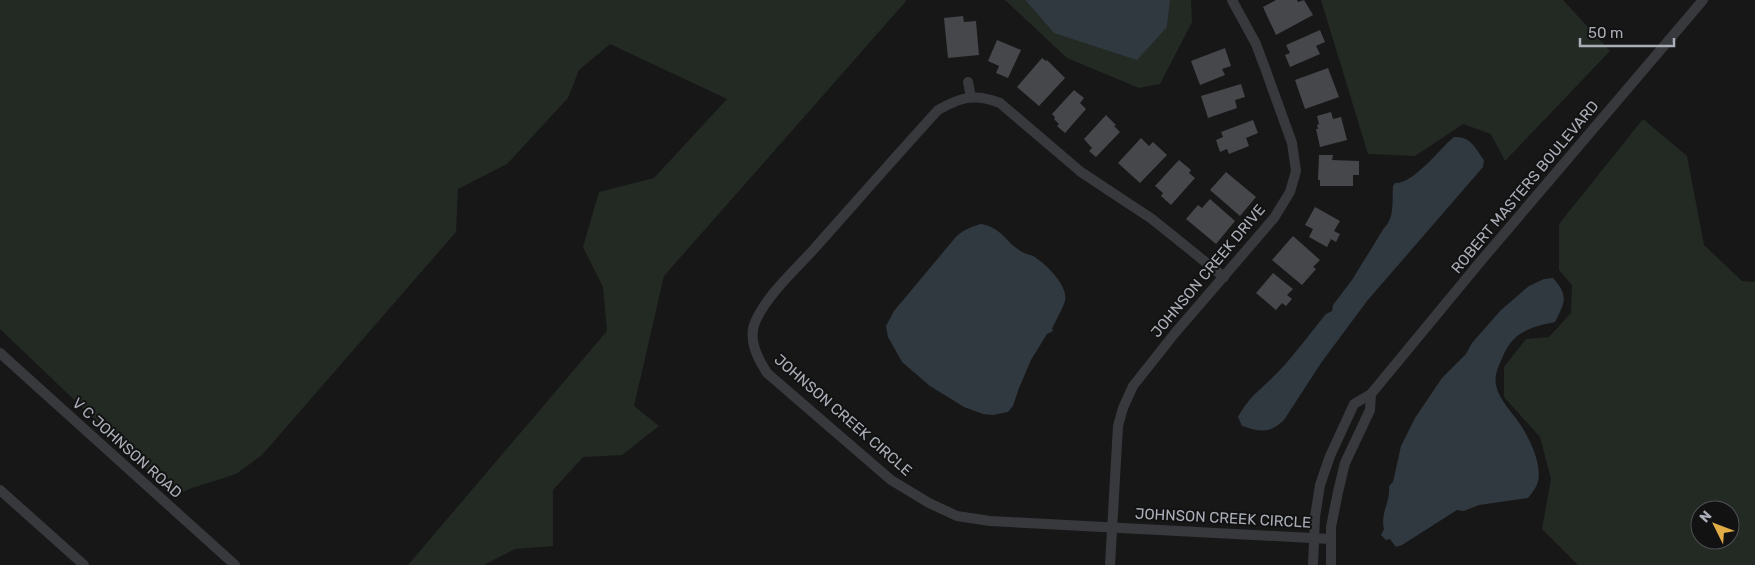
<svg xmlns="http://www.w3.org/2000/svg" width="1755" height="565" font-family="Rubik,sans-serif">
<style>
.green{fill:#232a24;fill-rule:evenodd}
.water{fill:#313940}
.building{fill:#46474b}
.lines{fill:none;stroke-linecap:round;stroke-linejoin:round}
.street{stroke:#38393d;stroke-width:10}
.labels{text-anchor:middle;stroke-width:4;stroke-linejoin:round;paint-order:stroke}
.street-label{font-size:15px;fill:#aaaeb7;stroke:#121213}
</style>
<rect width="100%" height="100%" fill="#171718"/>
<!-- green -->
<g class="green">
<polygon points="0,0 907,0 664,276 634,406 659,426 622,455 583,457 553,490 553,546 515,549 484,565 408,565 607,331 603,287 583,247 599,192 654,178 727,99 610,44 579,70 568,98 507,164 458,189 456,232 262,455 236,474 189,489 175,496 0,329"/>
<polygon points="1005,0 1025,0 1054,33 1167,27 1170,0 1191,0 1192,22 1160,84 1139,88 1067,58"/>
<polygon points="1321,0 1563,0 1610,51 1505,161 1491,134 1463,124 1415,156 1368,154"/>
<path d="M1643,119L1687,156L1704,245L1742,281L1755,282V565H1578L1542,529L1551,479L1540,437L1504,397V367L1526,339L1549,337L1571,313L1572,285L1559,270V224ZM1700,510H1730V540H1700Z"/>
</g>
<!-- water -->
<g class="water">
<polygon points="1025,0 1170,0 1167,27 1137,60 1054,33"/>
<path d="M1454,137C1471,136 1475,148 1484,160L1483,167L1367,301L1321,363L1284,420C1269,434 1260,432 1242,426L1238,417C1249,396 1264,387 1279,371C1296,353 1310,333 1326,314L1332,311L1333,305L1352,280L1384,228C1395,218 1392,201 1393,186L1395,183C1414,184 1439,149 1454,137Z"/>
<path d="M981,224C1002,228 1004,240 1019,250C1023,253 1028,254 1033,256C1045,263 1069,286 1065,301C1062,310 1056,320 1052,329L1053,331L1047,334L1031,360L1019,388L1013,406L1008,412L993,415L983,414L964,407L930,386L902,362L888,337L886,326L894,311L955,238C963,230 970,227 981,224Z"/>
<path d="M1553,278C1569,296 1565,302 1555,322C1531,327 1514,331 1503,356C1499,366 1494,374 1496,385C1499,400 1512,412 1520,424C1530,439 1542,464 1538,482C1536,488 1532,493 1528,498L1479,505L1464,511L1457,510L1402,545L1396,547L1390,539L1386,540L1381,535L1384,529C1380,513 1391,501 1389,486L1393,482L1401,446L1415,418L1442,378L1466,354L1472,343L1501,310L1529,286L1544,279Z"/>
</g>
<!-- building -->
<g class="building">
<polygon points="1276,0 1297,0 1298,2 1304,0 1313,15 1276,35 1263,7"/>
<polygon points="963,16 964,22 976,21 979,55 948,58 944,18"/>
<polygon points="1320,30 1325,42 1316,46 1320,54 1290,67 1285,55 1290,53 1286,45"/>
<polygon points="997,40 1021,50 1008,78 996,73 999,66 988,61"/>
<polygon points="1225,48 1231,66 1222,69 1225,75 1200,85 1191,61"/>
<polygon points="1042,58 1046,61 1047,60 1065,78 1039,106 1017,87"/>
<polygon points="1328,68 1339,97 1305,109 1295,80"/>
<polygon points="1241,84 1245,97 1235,100 1237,108 1208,118 1201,96"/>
<polygon points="1074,90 1084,98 1080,103 1086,109 1065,133 1057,126 1059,124 1054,119 1055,117 1052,114"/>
<polygon points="1331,112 1333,119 1341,117 1347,140 1320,147 1316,129 1318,129 1317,125 1319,124 1317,116"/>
<polygon points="1106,115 1116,125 1114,126 1120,132 1096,157 1089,151 1092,148 1084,139"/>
<polygon points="1253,120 1258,133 1246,138 1249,146 1229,154 1227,149 1220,152 1216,140 1223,137 1221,132"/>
<polygon points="1141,138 1149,146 1153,142 1167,155 1140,183 1118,163"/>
<polygon points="1319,155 1333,155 1332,160 1359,161 1359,175 1353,175 1353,186 1320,186 1320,180 1318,180"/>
<polygon points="1179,160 1191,170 1189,173 1195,178 1171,205 1161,196 1163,193 1155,186"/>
<polygon points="1226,172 1256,197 1240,216 1210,190"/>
<polygon points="1210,199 1235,221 1216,244 1186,219 1198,205 1202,208"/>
<polygon points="1315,207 1340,221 1334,231 1340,234 1336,242 1331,239 1327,247 1309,237 1313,229 1305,225"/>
<polygon points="1293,236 1320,260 1313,267 1316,269 1302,285 1272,260"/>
<polygon points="1273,273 1293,289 1287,295 1292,299 1286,306 1282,303 1276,310 1256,293"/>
</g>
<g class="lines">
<!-- street -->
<g class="street">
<polyline points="968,82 971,97"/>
<path d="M1224,277L1152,219L1081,172L1000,103C975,93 961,97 938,110C896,156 855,203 814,249C795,270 768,294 756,320C747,338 757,357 767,373L891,480L929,503L957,516L990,521L1331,539"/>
<polyline points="0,353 235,565"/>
<polyline points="0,490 84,565"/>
<polyline points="1110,565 1118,426 1123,408 1133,386 1175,333 1274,218 1290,192 1296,171 1292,143 1265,68 1256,44 1232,0"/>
<polyline points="1313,565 1315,517 1320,485 1330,456 1354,404 1371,394 1480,262 1703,0"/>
<polyline points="1331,565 1331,527 1338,492 1345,463 1370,410 1371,394"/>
</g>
</g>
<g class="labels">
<!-- street labels -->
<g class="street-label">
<text transform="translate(1525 187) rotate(-50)" y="5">ROBERT MASTERS BOULEVARD</text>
<text transform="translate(1208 271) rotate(-50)" y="5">JOHNSON CREEK DRIVE</text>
<text transform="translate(843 415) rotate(41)" y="5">JOHNSON CREEK CIRCLE</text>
<text transform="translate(127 448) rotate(42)" y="5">V C JOHNSON ROAD</text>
<text transform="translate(1223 518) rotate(3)" y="5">JOHNSON CREEK CIRCLE</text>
</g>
</g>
<!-- north arrow -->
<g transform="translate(1715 525) rotate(312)"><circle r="24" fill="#121213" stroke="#4f5055"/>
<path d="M0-4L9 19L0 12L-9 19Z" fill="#e1ab46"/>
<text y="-8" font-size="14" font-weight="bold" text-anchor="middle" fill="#aaaeb7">N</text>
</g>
<!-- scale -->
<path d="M1580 38v8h94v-8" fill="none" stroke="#aaaeb7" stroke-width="2.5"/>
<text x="1588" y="38" font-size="15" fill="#aaaeb7" stroke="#121213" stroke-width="4" paint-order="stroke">50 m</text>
</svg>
